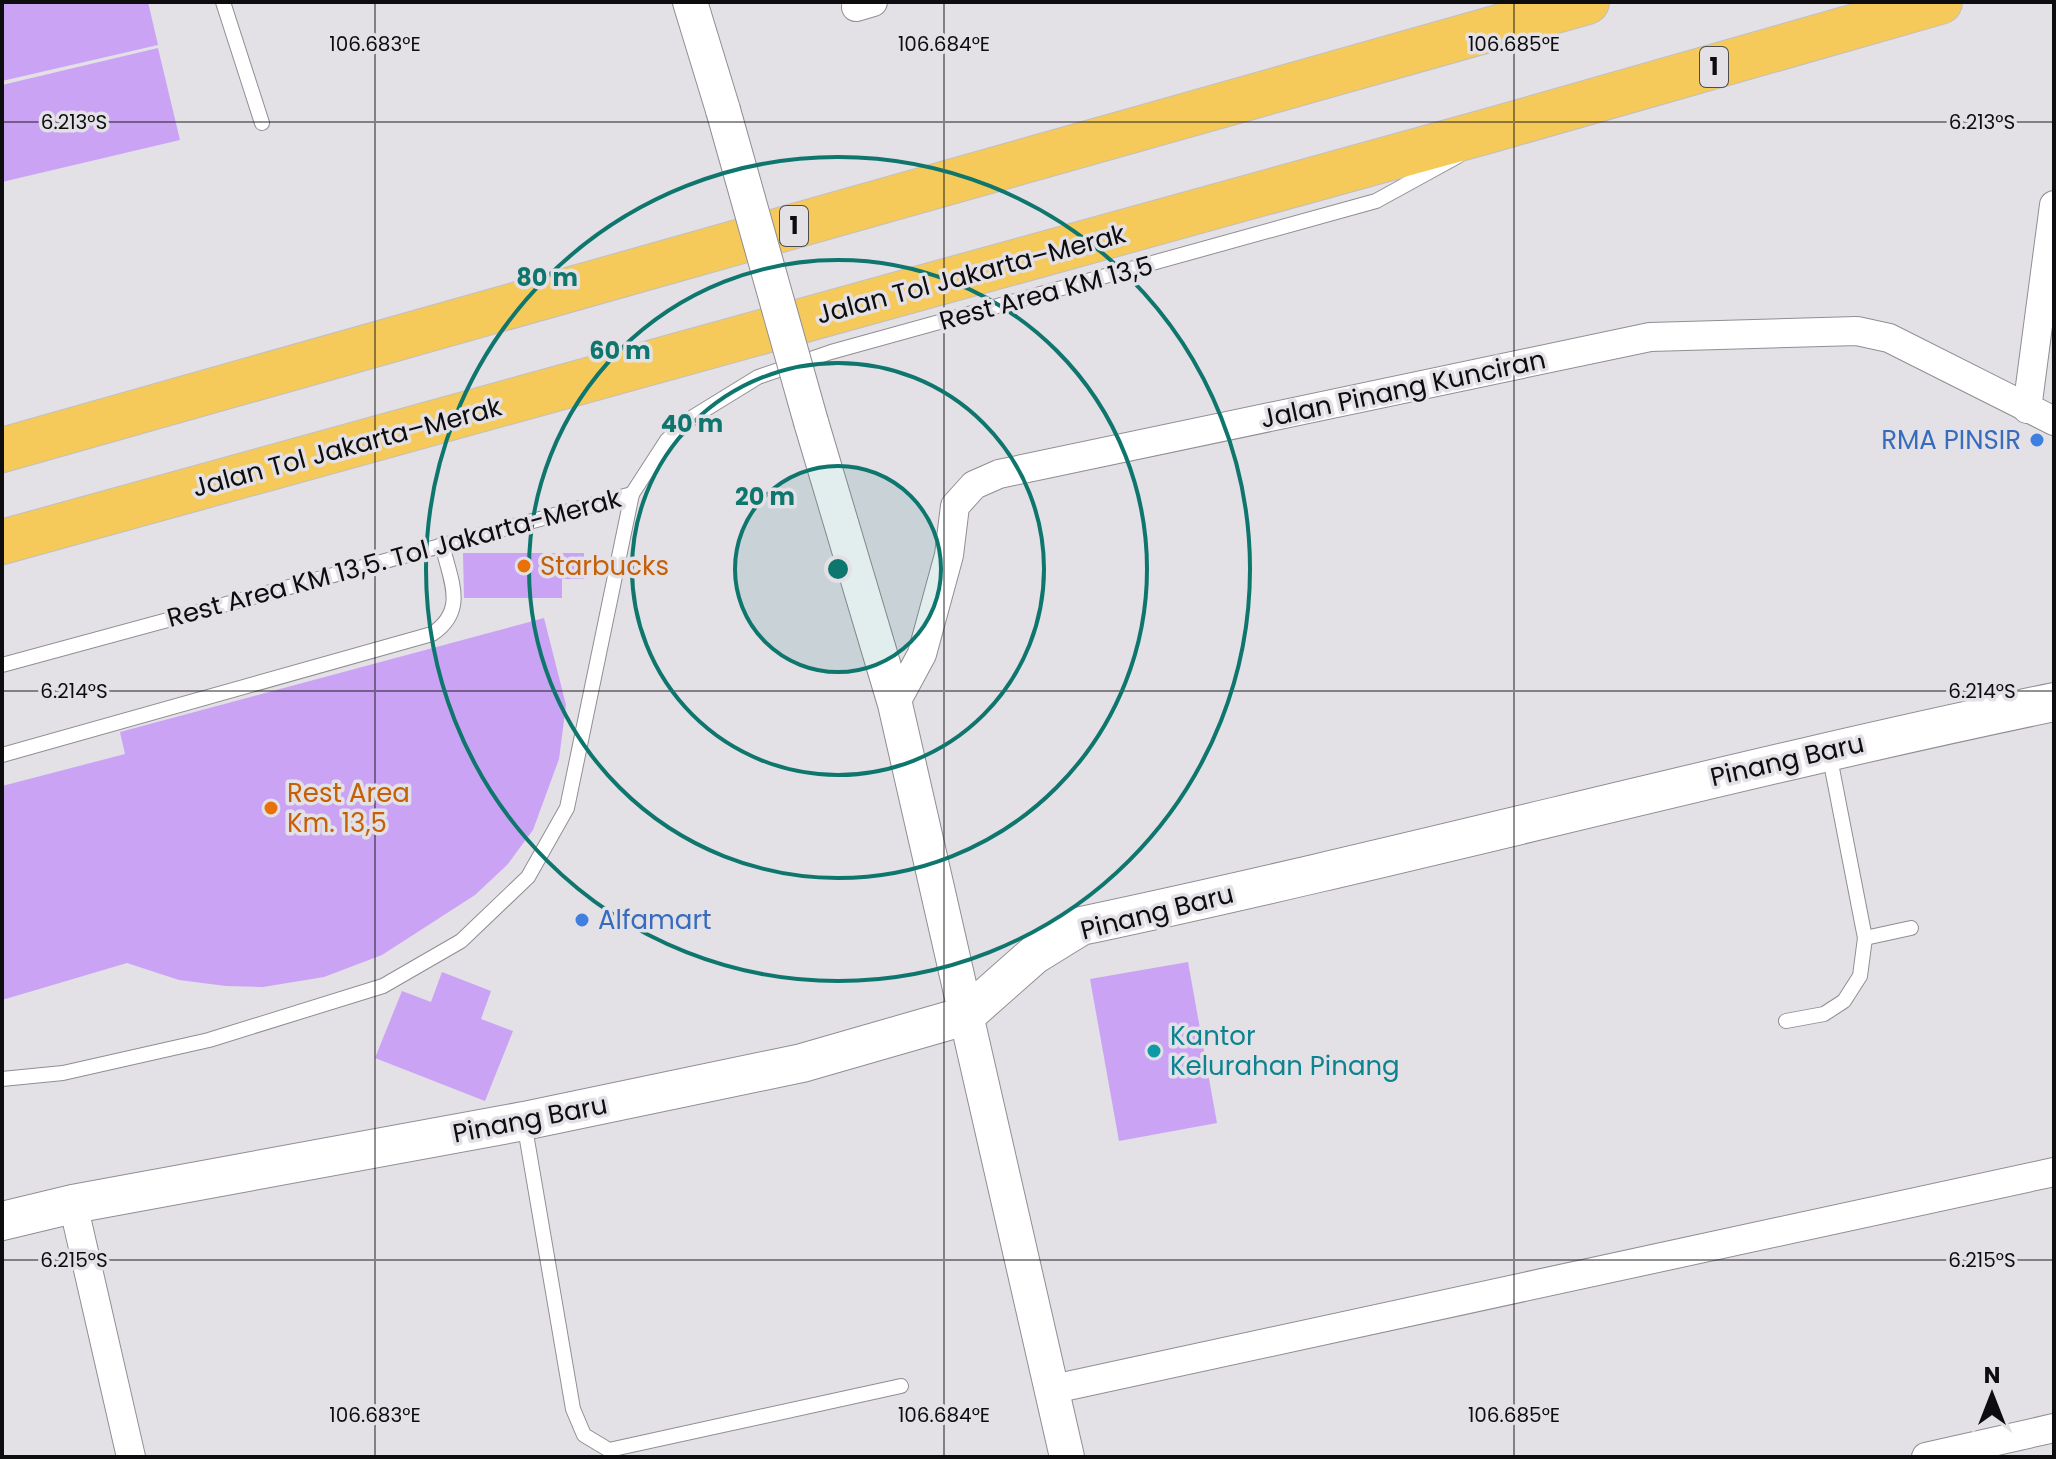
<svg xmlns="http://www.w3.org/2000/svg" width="2056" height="1459" font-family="Poppins,sans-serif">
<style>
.building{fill:#caa3f5}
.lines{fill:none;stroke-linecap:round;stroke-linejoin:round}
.service-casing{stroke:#908e93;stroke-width:16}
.minor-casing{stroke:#908e93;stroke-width:30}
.tertiary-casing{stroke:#908e93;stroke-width:36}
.secondary-casing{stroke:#908e93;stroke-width:40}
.motorway-casing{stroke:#c0c0c0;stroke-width:46}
.service{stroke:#fff;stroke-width:14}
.minor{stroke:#fff;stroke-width:28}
.tertiary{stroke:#fff;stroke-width:34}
.secondary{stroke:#fff;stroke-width:38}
.motorway{stroke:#f6ca5a;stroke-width:44}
.tertiary-bridge-casing{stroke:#908e93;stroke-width:36;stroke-linecap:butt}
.tertiary-bridge{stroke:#fff;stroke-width:34}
.ticks{fill:none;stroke:#0d0c0e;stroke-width:2;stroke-opacity:0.45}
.ring{fill:none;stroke:#0f766e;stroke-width:4}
.shop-dot{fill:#3f7fe0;stroke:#e3e0e6;stroke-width:3}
.food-dot{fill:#e8710a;stroke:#e3e0e6;stroke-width:3}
.culture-dot{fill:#0f9aa8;stroke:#e3e0e6;stroke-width:3}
.labels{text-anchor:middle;stroke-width:7;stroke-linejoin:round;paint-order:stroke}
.shield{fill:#e3e0e6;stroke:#4d4c4f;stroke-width:2}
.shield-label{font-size:24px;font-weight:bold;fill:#0d0c0e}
.street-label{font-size:26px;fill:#0d0c0e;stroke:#e3e0e6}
.shop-label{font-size:26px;fill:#366cbe;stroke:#e3e0e6;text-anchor:end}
.food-label{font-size:26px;fill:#c56008;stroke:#e3e0e6;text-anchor:start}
.culture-label{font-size:26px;fill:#0d838f;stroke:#e3e0e6;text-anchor:start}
.ticks-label{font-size:20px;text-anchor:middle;fill:#0d0c0e;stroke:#e3e0e6;stroke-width:7;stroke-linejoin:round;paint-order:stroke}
.centre{fill:#0f766e;stroke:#e3e0e6;stroke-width:4}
.ring-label{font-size:24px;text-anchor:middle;font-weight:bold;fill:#0f766e;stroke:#e3e0e6;stroke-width:7;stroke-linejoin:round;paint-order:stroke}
</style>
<rect width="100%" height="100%" fill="#e3e0e6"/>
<!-- building -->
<g class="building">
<polygon points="2,2 148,2 158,45 2,81"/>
<polygon points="158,48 180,140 2,182 2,85"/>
<polygon points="463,553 584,553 584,579 562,579 562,598 464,598"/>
<polygon points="544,618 566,705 559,759 533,830 507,865 475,895 382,955 324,977 263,987 226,986 179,980 127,963 2,1000 2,786 125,754 120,732"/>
<polygon points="1188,962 1217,1123 1119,1141 1090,979"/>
<polygon points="442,972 491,991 481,1019 513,1031 485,1101 375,1058 402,991 431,1002"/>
</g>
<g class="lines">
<defs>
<g id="service">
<polyline points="223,2 262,123"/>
<polyline points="2,665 632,494"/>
<path d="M2,755L432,634C468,610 450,580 442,544"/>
<polyline points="1865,938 1911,928"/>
<polyline points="1786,1021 1824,1014 1844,1001 1860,976 1865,938 1829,753"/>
<polyline points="2,1079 63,1073 209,1040 383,986 461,941 528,877 567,808 632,494 667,440 693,417 758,377 831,352 1376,201 1458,156"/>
<polyline points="524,1122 573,1409 584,1435 609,1450 901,1386"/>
</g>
<g id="minor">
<polyline points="856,7 873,2"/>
<polyline points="2027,409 2054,205"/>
<polyline points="895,704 922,654 949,555 955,506 974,485 999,474 1650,337 1857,331 1889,338 2054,421"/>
<polyline points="73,1204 131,1457"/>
<polyline points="1049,1390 2054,1172"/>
<polyline points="1926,1457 2054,1428"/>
</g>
<g id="tertiary">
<polyline points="690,2 723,110"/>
<polyline points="811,422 895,704 1067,1457"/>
</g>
<path id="secondary" d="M2,1221L73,1204L524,1121L802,1063L965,1016L1034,955L1081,926C1407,857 1728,770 2054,702"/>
<g id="motorway">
<polyline points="2,450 1587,2"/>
<polyline points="2,542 1488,131 1940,2"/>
</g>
</defs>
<!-- service casing -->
<use href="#service" class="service-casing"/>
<!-- minor casing -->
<use href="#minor" class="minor-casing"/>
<!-- tertiary casing -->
<use href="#tertiary" class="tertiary-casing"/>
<!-- secondary casing -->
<use href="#secondary" class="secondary-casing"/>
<!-- motorway casing -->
<use href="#motorway" class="motorway-casing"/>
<!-- service -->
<use href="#service" class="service"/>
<!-- minor -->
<use href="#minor" class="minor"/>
<!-- tertiary -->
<use href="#tertiary" class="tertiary"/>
<!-- secondary -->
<use href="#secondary" class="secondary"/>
<!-- motorway -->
<use href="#motorway" class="motorway"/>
<defs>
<polyline id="tertiary-bridge" points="723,110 811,422"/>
</defs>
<!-- tertiary-bridge casing -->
<use href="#tertiary-bridge" class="tertiary-bridge-casing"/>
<!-- tertiary-bridge -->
<use href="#tertiary-bridge" class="tertiary-bridge"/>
</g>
<!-- ticks -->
<path class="ticks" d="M375,2V1457M944,2V1457M1514,2V1457M2,122H2054M2,691H2054M2,1260H2054"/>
<!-- distance rings -->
<circle cx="838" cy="569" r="103" fill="#0f766e" fill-opacity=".12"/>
<g class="ring">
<circle cx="838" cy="569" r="103"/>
<circle cx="838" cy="569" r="206"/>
<circle cx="838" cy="569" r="309"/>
<circle cx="838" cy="569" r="412"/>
</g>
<!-- markers -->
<g class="shop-dot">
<circle cx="2037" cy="440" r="8"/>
<circle cx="582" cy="920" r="8"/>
</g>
<g class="food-dot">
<circle cx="524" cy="566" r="8"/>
<circle cx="271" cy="808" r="8"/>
</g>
<circle class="culture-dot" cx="1154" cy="1051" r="8"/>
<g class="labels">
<!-- shield labels -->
<g class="shield">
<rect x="1700" y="47" width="28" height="40" rx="6"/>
<rect x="780" y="206" width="28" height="40" rx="6"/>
</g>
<g class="shield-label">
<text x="1714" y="75">1</text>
<text x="794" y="234">1</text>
</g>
<!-- street labels -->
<g class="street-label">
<text transform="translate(971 274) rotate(-15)" y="9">Jalan Tol Jakarta–Merak</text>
<text transform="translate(1046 293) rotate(-15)" y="9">Rest Area KM 13,5</text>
<text transform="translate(1403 389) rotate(-12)" y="9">Jalan Pinang Kunciran</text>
<text transform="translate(347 447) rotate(-15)" y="9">Jalan Tol Jakarta–Merak</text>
<text transform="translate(394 558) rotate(-15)" y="9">Rest Area KM 13,5. Tol Jakarta-Merak</text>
<text transform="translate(1787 760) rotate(-13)" y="9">Pinang Baru</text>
<text transform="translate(1157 912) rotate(-14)" y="9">Pinang Baru</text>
<text transform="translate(530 1119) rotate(-11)" y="9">Pinang Baru</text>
</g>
<!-- shop labels -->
<g class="shop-label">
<text x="2021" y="449">RMA PINSIR</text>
<text x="598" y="929" text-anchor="start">Alfamart</text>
</g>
<!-- food labels -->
<g class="food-label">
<text x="540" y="575">Starbucks</text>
<text x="287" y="802">Rest Area<tspan x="287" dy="30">Km. 13,5</tspan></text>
</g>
<!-- culture labels -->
<g class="culture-label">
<text x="1170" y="1045">Kantor<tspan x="1170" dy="30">Kelurahan Pinang</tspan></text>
</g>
</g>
<g class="ticks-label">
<text x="375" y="51">106.683°E</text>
<text x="944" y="51">106.684°E</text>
<text x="1514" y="51">106.685°E</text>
<text x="74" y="129">6.213°S</text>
<text x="1982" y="129">6.213°S</text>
<text x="74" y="698">6.214°S</text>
<text x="1982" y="698">6.214°S</text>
<text x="74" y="1267">6.215°S</text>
<text x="1982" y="1267">6.215°S</text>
<text x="375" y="1422">106.683°E</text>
<text x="944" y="1422">106.684°E</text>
<text x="1514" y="1422">106.685°E</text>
</g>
<circle cx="838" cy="569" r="12" class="centre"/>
<g class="ring-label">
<text x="547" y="286">80 m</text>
<text x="620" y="359">60 m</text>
<text x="692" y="432">40 m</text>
<text x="765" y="505">20 m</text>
</g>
<!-- border -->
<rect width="2056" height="1459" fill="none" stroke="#0d0c0e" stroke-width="8"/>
<!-- north arrow -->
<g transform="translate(1992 1395)" stroke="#e3e0e6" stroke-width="6" paint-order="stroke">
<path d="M0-6L14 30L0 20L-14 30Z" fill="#0d0c0e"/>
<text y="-12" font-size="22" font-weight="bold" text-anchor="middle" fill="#0d0c0e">N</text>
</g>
</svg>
